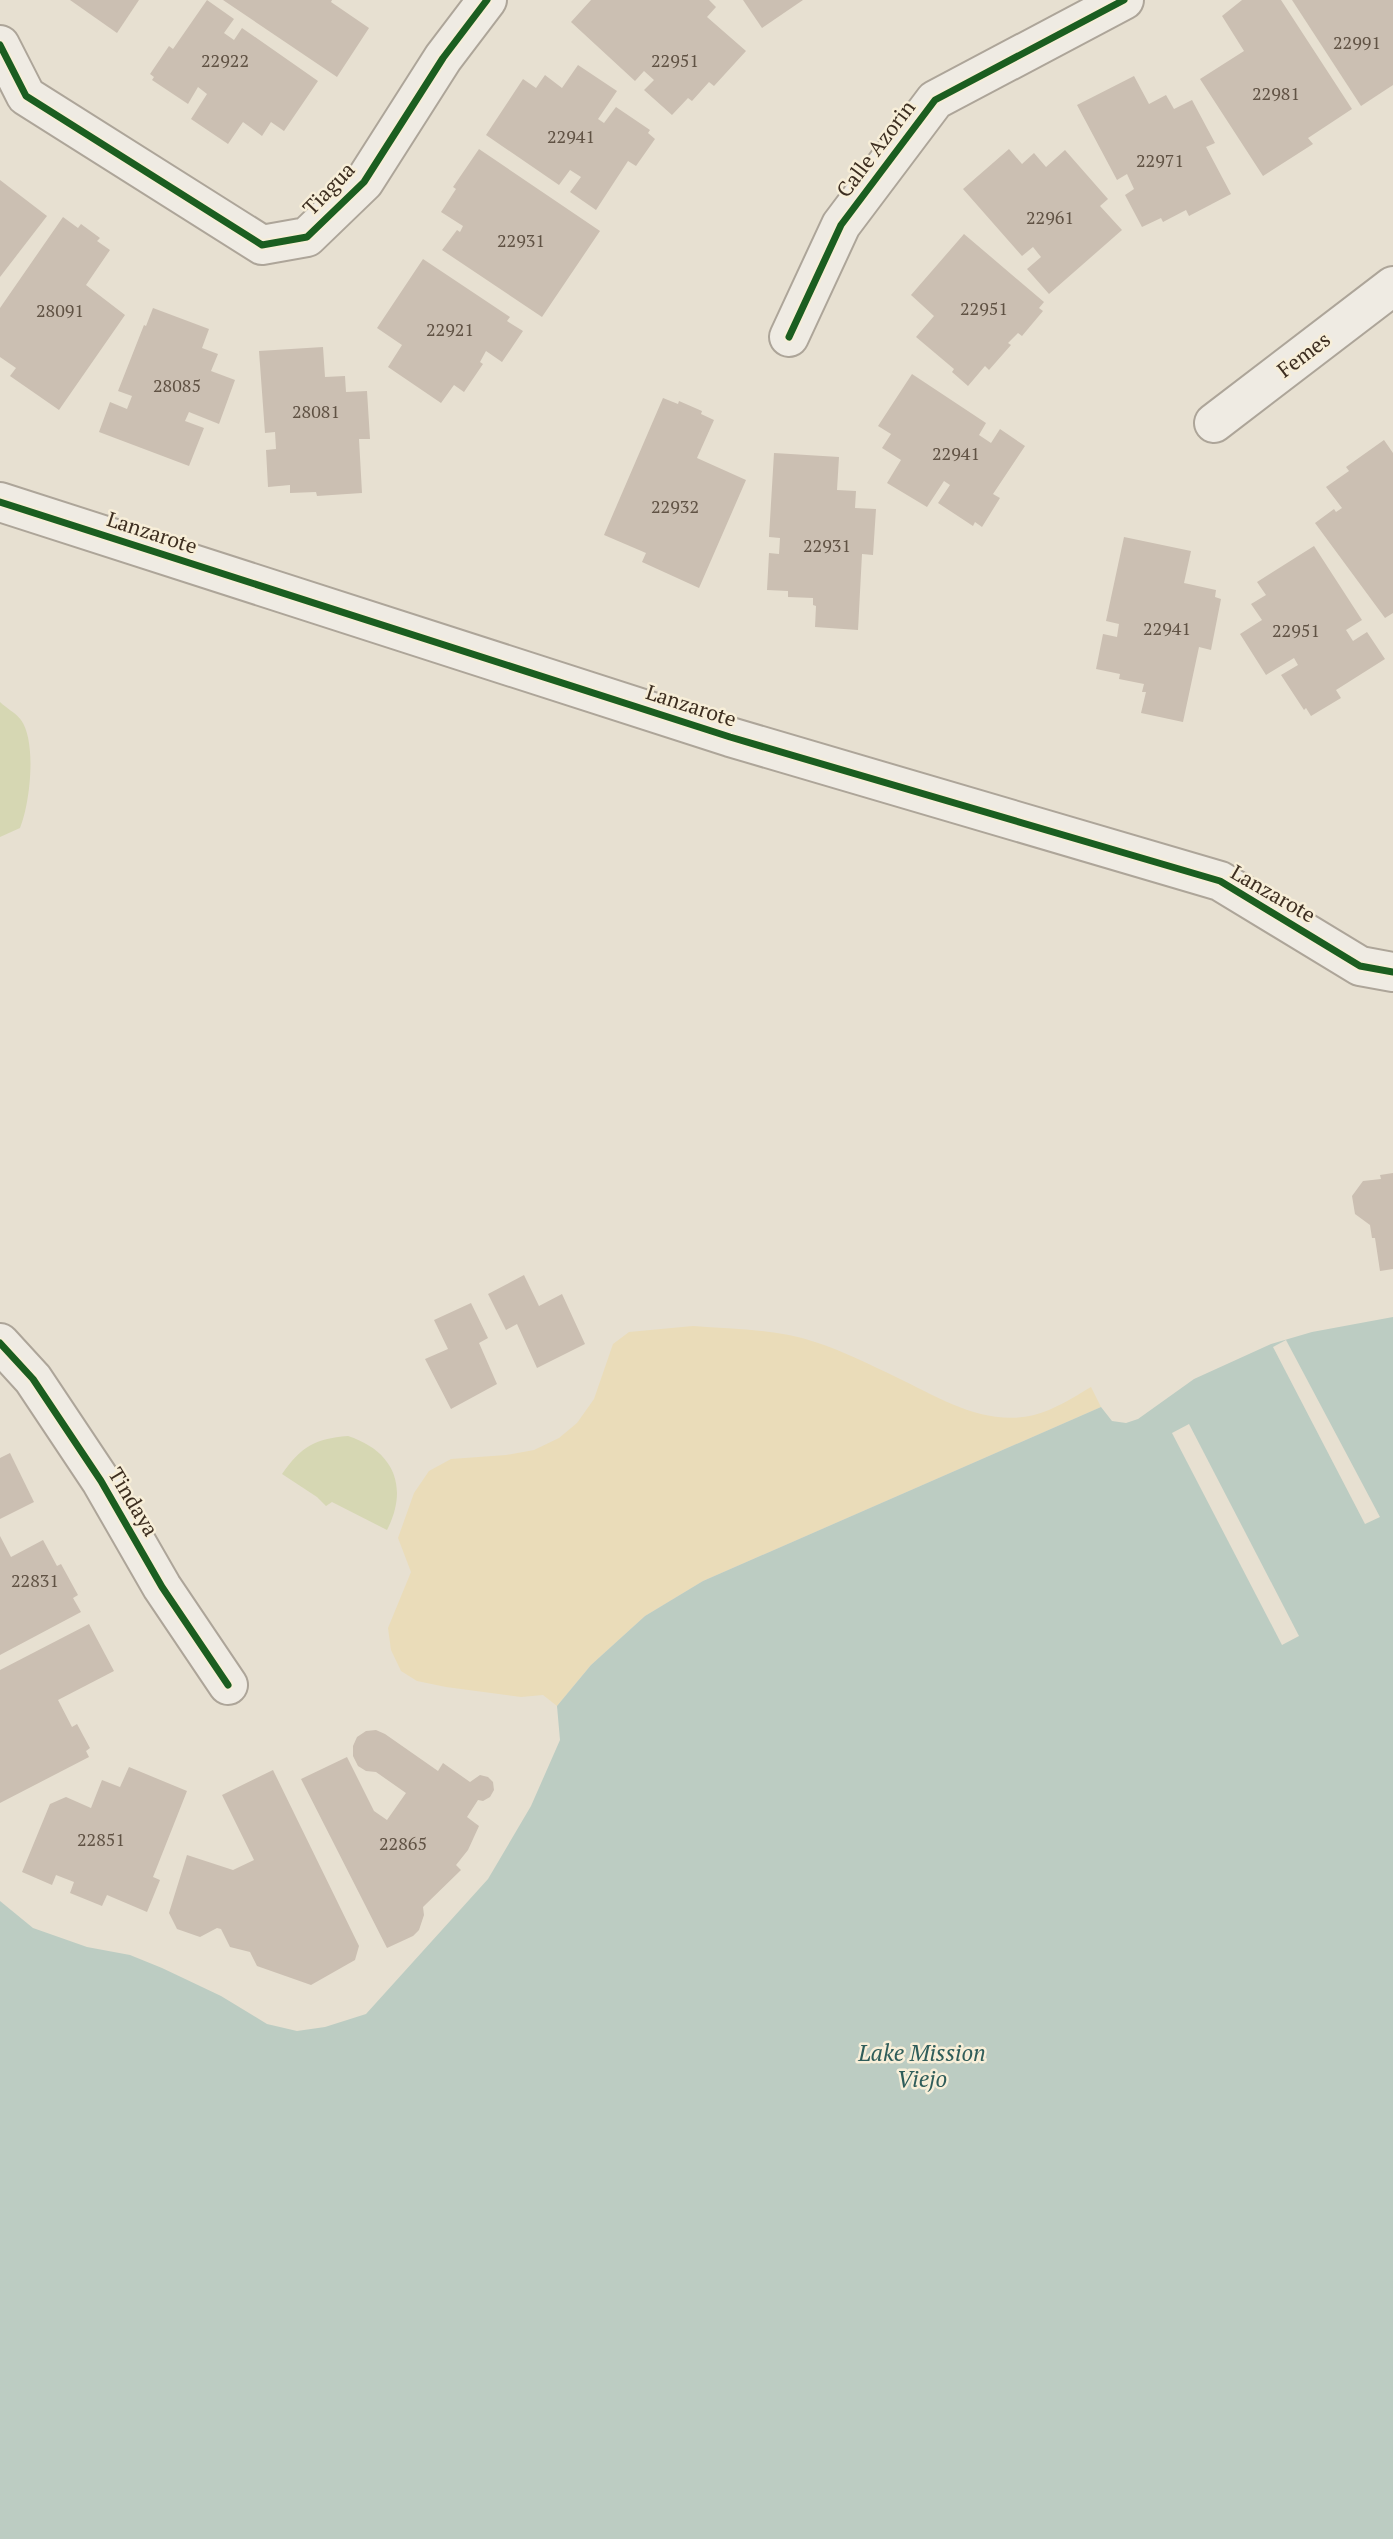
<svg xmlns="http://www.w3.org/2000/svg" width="1393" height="2539" font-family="'PT Serif',serif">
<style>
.green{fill:#d6d7b3}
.sand{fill:#eadcb9}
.water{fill:#bcccc2}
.pier{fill:#e7e0d1}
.building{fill:#cbbfb2}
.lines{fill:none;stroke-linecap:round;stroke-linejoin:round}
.minor-casing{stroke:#ada599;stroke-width:42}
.minor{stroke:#efebe3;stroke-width:38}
.cycleway-casing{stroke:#f7eed8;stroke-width:11}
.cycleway{stroke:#1b5e20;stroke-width:7}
.labels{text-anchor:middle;stroke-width:5;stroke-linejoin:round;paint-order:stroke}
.number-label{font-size:18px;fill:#605244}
.street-label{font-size:21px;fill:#3d2e20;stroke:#f7eed8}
.water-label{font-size:23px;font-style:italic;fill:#2f5d5a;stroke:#f7eed8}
</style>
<rect width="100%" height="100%" fill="#e7e0d1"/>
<!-- green -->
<g class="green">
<path d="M0,702C6,708 16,713 21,720C37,742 30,804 20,828L0,837Z"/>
<path d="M348,1436C394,1451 409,1487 387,1530L332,1502L326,1506L317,1497L282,1474C302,1446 314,1439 348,1436Z"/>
</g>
<!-- sand -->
<path class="sand" d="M693,1326C733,1329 776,1329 815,1342C843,1351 871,1365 898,1378C940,1398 985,1427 1034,1415C1054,1410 1074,1397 1091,1387L1101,1407L703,1581L645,1616L591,1665L557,1706L543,1695L521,1697L446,1687L417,1681L401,1671L391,1650L388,1628L411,1572L398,1538L414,1493L429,1471L451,1459L506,1455L534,1450L559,1438L577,1423L594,1399L613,1344L629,1332Z"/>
<!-- water -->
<polygon class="water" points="1393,1317 1393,2539 0,2539 0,1901 33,1928 87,1947 130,1955 162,1968 221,1996 267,2024 297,2031 325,2027 366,2014 488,1879 531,1806 560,1740 557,1706 591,1665 645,1616 703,1581 1101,1407 1112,1421 1126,1423 1138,1419 1194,1379 1271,1344 1312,1332"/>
<!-- pier -->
<g class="pier">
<polygon points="1286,1340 1380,1517 1365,1524 1273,1347"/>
<polygon points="1189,1424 1299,1636 1282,1645 1172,1433"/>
</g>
<!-- building -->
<g class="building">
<polygon points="70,0 139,0 117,33"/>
<polygon points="207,0 234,19 224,33 234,40 242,28 318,81 284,131 271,122 262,136 243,122 228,144 191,119 207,94 198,87 188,104 152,80 154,77 150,74 169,46 173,49"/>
<polygon points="223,0 332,0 331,2 369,28 337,77"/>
<polygon points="591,0 709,0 716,7 707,17 746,51 714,86 709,82 692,101 688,98 672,115 644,90 654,80 644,71 635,81 571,22"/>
<polygon points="743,0 803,0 762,28"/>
<polygon points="1242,0 1281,0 1352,109 1308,138 1313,144 1263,176 1200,79 1244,51 1222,16"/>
<polygon points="1292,0 1393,0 1393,85 1361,106"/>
<polygon points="578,65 617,91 598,119 604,123 616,107 650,130 648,133 655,139 636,166 628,161 596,210 570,192 581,177 570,170 559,185 486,135 523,79 536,88 545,75 562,88"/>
<polygon points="1134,76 1149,104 1166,95 1174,109 1192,100 1215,143 1206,147 1231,194 1189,216 1186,210 1163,222 1161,218 1142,227 1125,195 1134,189 1127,174 1117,180 1077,105"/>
<polygon points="479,149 600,231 542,317 442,250 457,230 460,232 463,226 441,212 456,189 453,187"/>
<polygon points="1009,149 1022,164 1034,153 1046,167 1065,150 1108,199 1100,206 1122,230 1049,294 1027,269 1041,257 1033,247 1022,256 963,189"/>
<polygon points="0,180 47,216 0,277"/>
<polygon points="63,217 78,228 81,224 100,238 97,241 110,250 86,285 125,315 59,410 10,376 16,368 0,357 0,308"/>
<polygon points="964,234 1044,302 1039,308 1043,311 1022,336 1018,333 1008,343 1011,345 989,370 985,366 968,386 952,372 954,369 916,337 934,316 911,295"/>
<polygon points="423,259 510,317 507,321 523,331 502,362 486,351 480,362 483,364 464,392 454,385 441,403 388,367 402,345 377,328"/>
<polygon points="153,308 209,329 202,348 218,354 211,371 235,380 219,424 189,412 185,421 204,428 189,466 99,432 110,402 127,409 132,396 118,391 144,325 146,326"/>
<polygon points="323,347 325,377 345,376 346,392 367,391 370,439 359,439 362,493 317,496 316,492 290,493 290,485 268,487 266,450 276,449 275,432 265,433 259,351"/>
<polygon points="912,374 986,423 979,435 991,443 1000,429 1025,446 993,494 1000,498 982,527 975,522 973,526 938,503 950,485 944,481 927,507 887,483 901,460 882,448 891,434 878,426"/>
<polygon points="663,398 678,404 679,401 702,411 701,414 714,420 697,458 746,480 699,588 642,562 646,553 604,535"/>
<polygon points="1384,440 1393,453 1393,613 1385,618 1315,523 1334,509 1336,512 1342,508 1326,487 1349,471 1346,467"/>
<polygon points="774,453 839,457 837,490 856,491 855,508 876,509 873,555 862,554 858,630 815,627 816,606 813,605 813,598 788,597 788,591 767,590 769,553 779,554 780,538 769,537"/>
<polygon points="1124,537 1191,551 1184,583 1216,590 1215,597 1221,599 1211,650 1199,647 1183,722 1141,713 1146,692 1142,692 1144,684 1119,679 1120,674 1096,669 1103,634 1117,637 1119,624 1106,621"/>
<polygon points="1314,546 1362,620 1346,630 1353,641 1367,632 1385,659 1336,690 1341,698 1311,716 1306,708 1304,710 1281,675 1298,665 1294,658 1266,675 1240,634 1262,620 1251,604 1266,595 1257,582"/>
<polygon points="1393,1173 1393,1269 1380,1271 1375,1238 1372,1238 1370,1225 1355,1214 1352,1196 1363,1181 1381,1179 1380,1175"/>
<polygon points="524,1275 539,1306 562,1294 585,1344 537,1368 517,1324 506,1330 488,1294"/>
<polygon points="471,1303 488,1338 479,1343 497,1384 451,1409 425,1359 448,1349 434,1320"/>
<polygon points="10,1453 34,1502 0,1519 0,1458"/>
<polygon points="0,1536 11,1557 43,1540 57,1566 61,1564 78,1595 73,1598 81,1612 0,1655"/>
<polygon points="89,1624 114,1671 58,1700 72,1727 77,1724 90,1748 86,1751 89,1757 0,1803 0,1670"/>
<polygon points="376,1730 385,1734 438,1771 443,1763 470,1782 480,1775 488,1777 493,1782 494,1790 490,1797 483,1801 478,1800 467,1817 479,1826 468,1850 456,1865 461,1870 423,1907 424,1915 419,1930 413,1936 387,1948 301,1779 347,1757 374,1811 387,1820 406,1793 376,1772 366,1771 358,1766 353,1756 353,1746 357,1737 366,1731"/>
<polygon points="129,1767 187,1791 153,1877 160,1880 147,1912 107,1895 102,1906 70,1893 74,1882 56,1875 52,1885 22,1872 50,1804 66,1797 91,1808 102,1780 120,1787"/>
<polygon points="273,1770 359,1946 355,1960 311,1985 257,1966 250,1952 230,1947 221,1929 217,1928 200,1937 177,1929 169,1913 187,1855 233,1870 254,1860 222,1795"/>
</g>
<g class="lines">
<defs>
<g id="minor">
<polyline points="0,45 26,96 262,245 307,237 364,182 443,58 487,0"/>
<polyline points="789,337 841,225 935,100 1124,0"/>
<polyline points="1214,423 1393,286"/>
<polyline points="0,502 730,737 1220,881 1360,966 1393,972"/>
<polyline points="0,1343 33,1379 101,1481 162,1587 228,1685"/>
</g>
</defs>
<!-- minor casing -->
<use href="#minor" class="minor-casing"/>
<!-- minor -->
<use href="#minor" class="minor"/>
<defs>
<g id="cycleway">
<polyline points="0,45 26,96 262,245 307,237 364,182 443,58 487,0"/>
<polyline points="789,337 841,225 935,100 1124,0"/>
<polyline points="0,502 730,737 1220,881 1360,966 1393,972"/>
<polyline points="0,1343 33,1379 101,1481 162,1587 228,1685"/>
</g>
</defs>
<!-- cycleway casing -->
<use href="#cycleway" class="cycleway-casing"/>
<!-- cycleway -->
<use href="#cycleway" class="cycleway"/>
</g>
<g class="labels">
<!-- number labels -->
<g class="number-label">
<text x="1357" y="49">22991</text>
<text x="225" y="67">22922</text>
<text x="675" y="67">22951</text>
<text x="1276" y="100">22981</text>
<text x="571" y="143">22941</text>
<text x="1160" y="167">22971</text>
<text x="1050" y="224">22961</text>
<text x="521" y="247">22931</text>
<text x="984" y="315">22951</text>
<text x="60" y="317">28091</text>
<text x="450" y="336">22921</text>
<text x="177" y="392">28085</text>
<text x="316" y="418">28081</text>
<text x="956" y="460">22941</text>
<text x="675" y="513">22932</text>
<text x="827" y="552">22931</text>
<text x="1167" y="635">22941</text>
<text x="1296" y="637">22951</text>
<text x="35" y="1587">22831</text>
<text x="101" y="1846">22851</text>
<text x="403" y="1850">22865</text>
</g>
<!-- street labels -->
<g class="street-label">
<text transform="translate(876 149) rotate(-53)" y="7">Calle Azorin</text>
<text transform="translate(329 189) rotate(-46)" y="7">Tiagua</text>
<text transform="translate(1304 355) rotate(-37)" y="7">Femes</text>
<text transform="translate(152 533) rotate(18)" y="7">Lanzarote</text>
<text transform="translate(691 706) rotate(18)" y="7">Lanzarote</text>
<text transform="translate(1273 894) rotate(30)" y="7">Lanzarote</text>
<text transform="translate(133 1502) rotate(59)" y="7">Tindaya</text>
</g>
<!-- water labels -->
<g class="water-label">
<text x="922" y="2061">Lake Mission<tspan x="922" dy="26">Viejo</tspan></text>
</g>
</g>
</svg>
